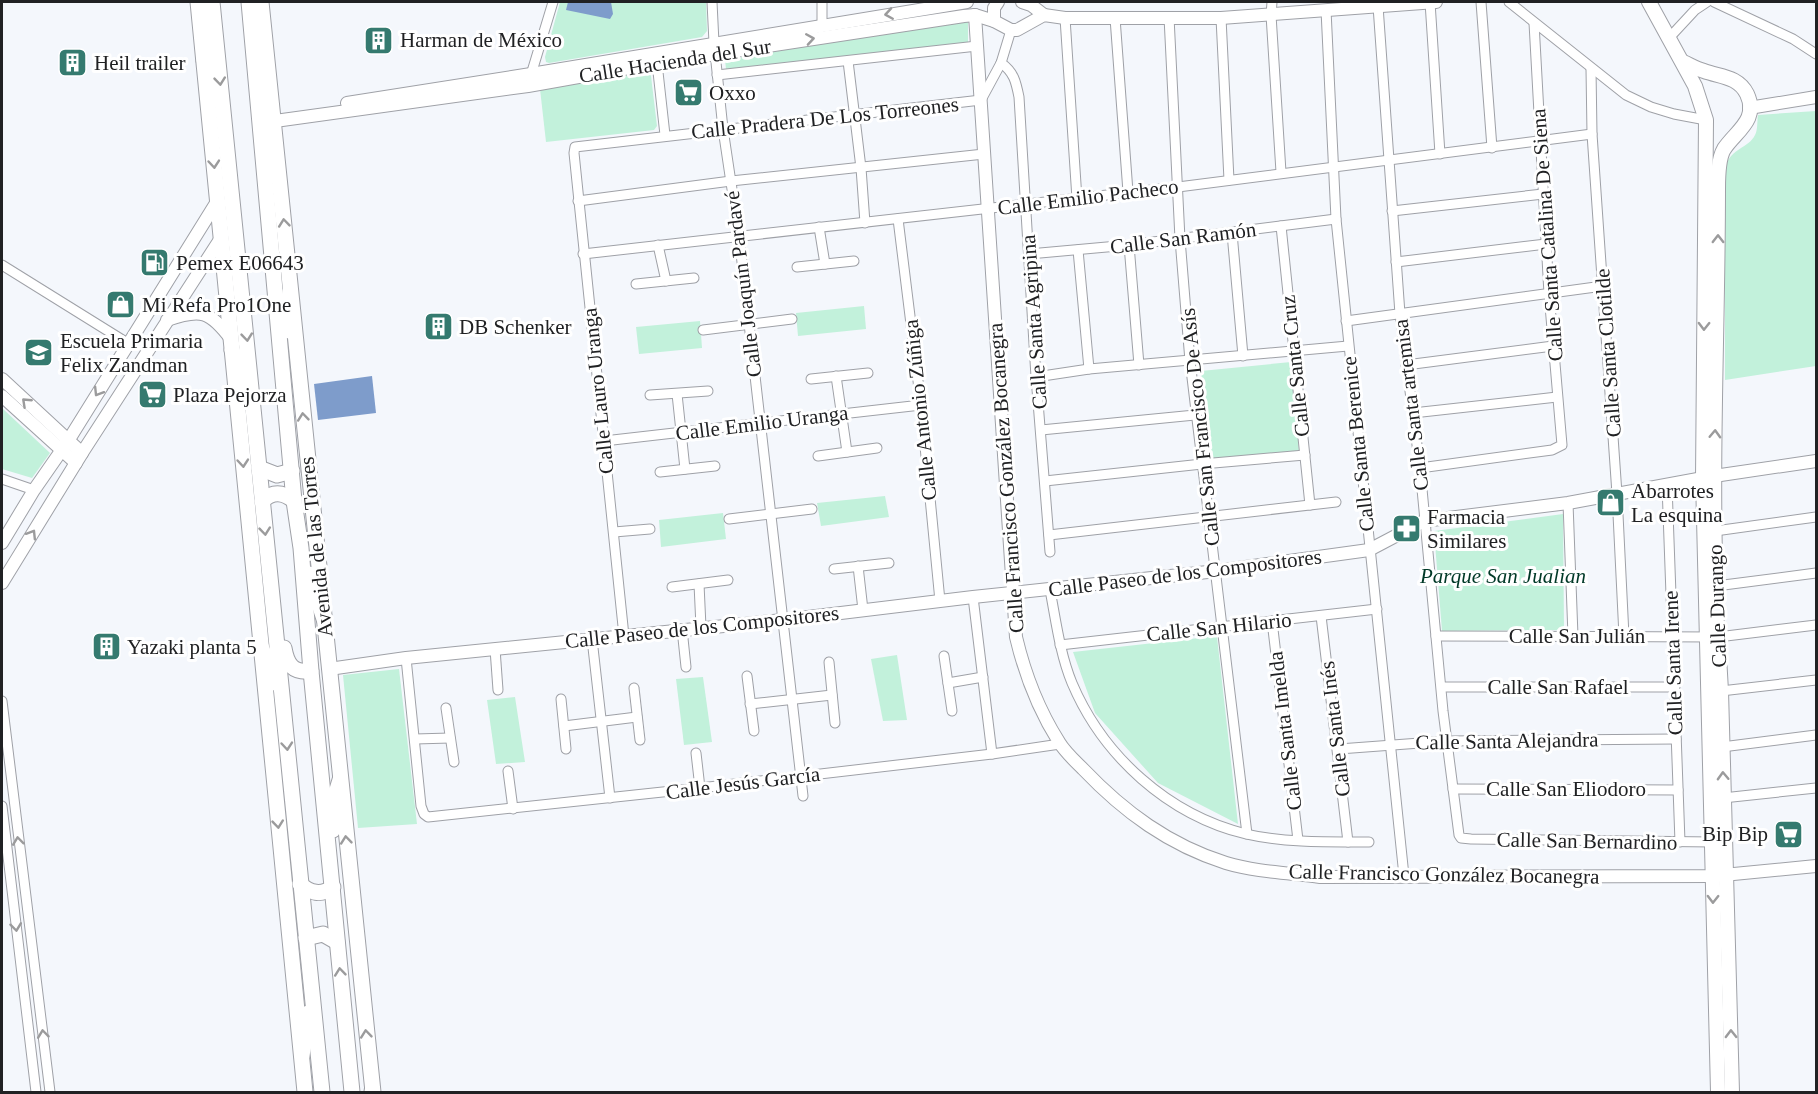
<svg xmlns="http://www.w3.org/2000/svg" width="1818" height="1094" font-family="'Times New Roman',serif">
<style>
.green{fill:#c2f1db}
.water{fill:#7e9ccb}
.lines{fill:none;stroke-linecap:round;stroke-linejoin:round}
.minor-casing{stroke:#9fa1a7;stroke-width:11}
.tertiary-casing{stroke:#9fa1a7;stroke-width:14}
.secondary-casing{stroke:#9fa1a7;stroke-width:16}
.primary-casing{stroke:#9fa1a7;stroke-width:17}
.trunk-casing{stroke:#9fa1a7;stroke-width:17}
.minor{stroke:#fff;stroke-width:9}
.tertiary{stroke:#fff;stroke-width:12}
.secondary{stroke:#fff;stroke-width:14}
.primary{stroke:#fff;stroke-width:15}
.trunk{stroke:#fff;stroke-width:15}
.oneway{stroke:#9b9b9c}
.labels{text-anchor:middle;stroke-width:6;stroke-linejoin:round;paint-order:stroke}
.poi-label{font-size:21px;fill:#202123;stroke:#fff;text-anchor:start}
.street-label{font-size:21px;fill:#202123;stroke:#fff}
.park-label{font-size:21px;font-style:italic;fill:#003927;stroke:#fff}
</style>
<rect width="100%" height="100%" fill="#f4f7fc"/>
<!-- green -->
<g class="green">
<polygon points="560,2 706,2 707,31 702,37 549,63 546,62 545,57"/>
<polygon points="968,19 968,43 726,69 725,60"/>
<polygon points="648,72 651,76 657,126 654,130 546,142 540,89"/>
<path d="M1816,111V366L1725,380V167C1732,147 1748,149 1755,135C1758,130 1757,120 1758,115Z"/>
<polygon points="864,306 866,329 798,336 796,313"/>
<polygon points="700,321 702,348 639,354 636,327"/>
<polygon points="1291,362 1299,451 1209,460 1201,371"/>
<polygon points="2,408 50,453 32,478 2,469"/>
<polygon points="885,496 889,517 821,526 817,503"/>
<polygon points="723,513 726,539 661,547 659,520"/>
<polygon points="1563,514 1564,630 1442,631 1434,531"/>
<polygon points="1217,636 1217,637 1238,824 1158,783 1095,713 1073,652"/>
<polygon points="897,655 907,720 883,721 871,659"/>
<polygon points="399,669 417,824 358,828 343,675"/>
<polygon points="703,677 712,742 684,745 676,679"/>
<polygon points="515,697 525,762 496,764 487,700"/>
</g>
<!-- water -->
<g class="water">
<polygon points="568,2 611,2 613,14 610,19 566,10"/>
<polygon points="372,376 376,413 318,420 314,384"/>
</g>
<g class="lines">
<defs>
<g id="minor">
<polyline points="712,2 714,43 723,129 739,236 803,796"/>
<polyline points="822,2 822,25"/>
<polyline points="1272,2 1271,15 1281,172"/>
<polyline points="1430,2 1440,154"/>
<polyline points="1481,2 1492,148"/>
<polyline points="1509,2 1626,95 1651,107 1674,114 1706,120"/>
<polyline points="1714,2 1793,39 1816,54"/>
<polyline points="1378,6 1400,314 1420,468 1443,711 1459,835 1461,838 1471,839 1713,842"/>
<polyline points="1326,10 1336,219 1404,876"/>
<polyline points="1169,17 1180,239 1190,361 1247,834"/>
<polyline points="1065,18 1077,199"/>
<polyline points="1115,18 1128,192"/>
<polyline points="1221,18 1229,180"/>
<polyline points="1669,38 1695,10 1707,2"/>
<polyline points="848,61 861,168 865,223"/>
<polyline points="657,63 665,135"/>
<path d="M1001,63C1014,72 1016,82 1019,97L1036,377L1050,552"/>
<polyline points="1591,69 1592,134 1617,494 1624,636"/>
<polyline points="717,75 977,46"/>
<polyline points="530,78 553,2"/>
<polyline points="578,201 731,181 984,154"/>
<polyline points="1392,211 1543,194"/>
<polyline points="898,219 921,405 940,601"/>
<polyline points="1281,226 1310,505"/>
<polyline points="819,227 825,264"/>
<polyline points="1232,233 1243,356"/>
<polyline points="658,245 666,281"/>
<polyline points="1129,245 1139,365"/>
<polyline points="1078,250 1089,369"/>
<polyline points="583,254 1178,187 1592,134"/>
<polyline points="1029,254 1129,245 1336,219"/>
<polyline points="1396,262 1546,244"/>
<polyline points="2,265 129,344"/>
<polyline points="797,267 854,261"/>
<polyline points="636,284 694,278"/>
<polyline points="1346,321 1603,286"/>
<polyline points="703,330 792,319"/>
<polyline points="1406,365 1553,346"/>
<polyline points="836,376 847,452"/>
<polyline points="1036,377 1089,369 1348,346"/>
<polyline points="811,379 868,373"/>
<polyline points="677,394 685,469"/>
<polyline points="650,395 708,391"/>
<polyline points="1413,413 1557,397"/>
<polyline points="1041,430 1195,415"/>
<polyline points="604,441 921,405"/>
<polyline points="818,456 877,448"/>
<polyline points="1420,468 1552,450 1562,445 1549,294 1534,23"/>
<polyline points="660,472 715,466"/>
<polyline points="2,479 34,490"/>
<polyline points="1045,481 1202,464 1305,455"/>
<polyline points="1667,485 1680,842"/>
<polyline points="1568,503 1573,636"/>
<polyline points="729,519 812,509"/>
<polyline points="1715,531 1816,517"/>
<polyline points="614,532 650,529"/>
<polyline points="1049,535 1336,502"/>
<polyline points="858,566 863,610"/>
<polyline points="834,569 889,563"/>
<polyline points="699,584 701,627"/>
<polyline points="1716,586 1816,573"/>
<polyline points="672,587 728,580"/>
<path d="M1050,590C1056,621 1060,654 1072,683C1103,756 1168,815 1246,834C1285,843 1329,842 1369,842"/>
<polyline points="973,597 992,754"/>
<polyline points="1321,616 1348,842"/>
<polyline points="1272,621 1298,840"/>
<polyline points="682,629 686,667"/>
<polyline points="624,636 574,153 575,147 981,100 1001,63 1011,30"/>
<polyline points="1436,636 1718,637 1816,625"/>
<polyline points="592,639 610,798"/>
<polyline points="1060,645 1377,609"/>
<polyline points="495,649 498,690"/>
<polyline points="944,656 952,711"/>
<polyline points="406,658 421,806 424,814 428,817 700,788 992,754 1060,744"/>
<polyline points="829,662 835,723"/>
<polyline points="747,676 754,731"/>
<polyline points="948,683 983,677"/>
<polyline points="1442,687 1675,687"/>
<polyline points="634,688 640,740"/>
<polyline points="1721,691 1816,680"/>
<polyline points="561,699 566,749"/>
<polyline points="2,701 50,1092"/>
<polyline points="750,704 832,695"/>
<polyline points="446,708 454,762"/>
<polyline points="564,726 637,717"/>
<polyline points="415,739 450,738"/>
<polyline points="1722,747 1816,735"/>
<polyline points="1339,749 1447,741 1676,739"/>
<polyline points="696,753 700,788"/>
<polyline points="508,771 513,809"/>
<polyline points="1453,789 1678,790"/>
<polyline points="1723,798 1816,788"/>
<polyline points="2,806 36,1092"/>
</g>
<g id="tertiary">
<polyline points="1022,2 1031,5 1044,15"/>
<path d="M975,15L1016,637C1025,675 1038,709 1059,742C1065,752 1075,761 1083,769C1124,812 1169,845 1226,863C1256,872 1289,873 1320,877L1713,876L1816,866"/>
<polyline points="994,21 994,8 998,2"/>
<polyline points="347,103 531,74 967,2"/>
<polyline points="1749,108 1816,97"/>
<polyline points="275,121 528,86 657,63 964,16 975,15 994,21 1011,30 1017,30 1044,15 1065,18 1221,18 1436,2"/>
<path d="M167,320C201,308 210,311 231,339"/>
<polyline points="2,379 82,453"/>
<polyline points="2,396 76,463"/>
<polyline points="2,543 34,490 68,441 218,200"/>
<polyline points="2,583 82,453 221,238"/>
<polyline points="329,669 406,658 783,620 973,597 1217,571 1369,550 1424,521 1568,503 1714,476 1816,461"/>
</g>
<g id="secondary">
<polyline points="1649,2 1695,86 1706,120 1703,478 1718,1092"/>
<path d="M1683,62C1690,65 1697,69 1704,71C1720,77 1738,76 1747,94C1759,120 1736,131 1724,149C1718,159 1718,177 1718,189C1718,323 1711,457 1716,591"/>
<polyline points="1717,622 1721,691 1732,1092"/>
</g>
<g id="primary">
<polyline points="198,2 305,1092"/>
<polyline points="261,2 373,1092"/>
</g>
<g id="trunk">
<polyline points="212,2 322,1092"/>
<polyline points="249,2 294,501 301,548 311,671 352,1092"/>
<polyline points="204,60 210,31"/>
<polyline points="285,331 290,291"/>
<polyline points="232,350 246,386"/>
<polyline points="259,468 277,475 292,471"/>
<path d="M262,501C273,491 283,492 294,501"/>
<polyline points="309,574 324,619"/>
<polyline points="261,646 268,665 272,683"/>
<path d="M284,648C287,665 293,673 311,671"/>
<polyline points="333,830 336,793 340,780"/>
<path d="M300,884C310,893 321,896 333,887"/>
<polyline points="306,938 323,934 337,942"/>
<polyline points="302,1056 308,1013"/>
<polyline points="372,1092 372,1091"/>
</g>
</defs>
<!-- minor casing -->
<use href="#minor" class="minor-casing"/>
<!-- tertiary casing -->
<use href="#tertiary" class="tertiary-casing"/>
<!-- secondary casing -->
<use href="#secondary" class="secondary-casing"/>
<!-- primary casing -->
<use href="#primary" class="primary-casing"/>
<!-- trunk casing -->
<use href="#trunk" class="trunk-casing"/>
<!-- minor -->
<use href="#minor" class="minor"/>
<!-- tertiary -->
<use href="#tertiary" class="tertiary"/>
<!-- secondary -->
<use href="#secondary" class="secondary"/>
<!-- primary -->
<use href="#primary" class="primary"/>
<!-- trunk -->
<use href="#trunk" class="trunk"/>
</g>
<!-- one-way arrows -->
<defs><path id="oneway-chevron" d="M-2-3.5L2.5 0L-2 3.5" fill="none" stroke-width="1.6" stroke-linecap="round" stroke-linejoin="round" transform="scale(1.5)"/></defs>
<g class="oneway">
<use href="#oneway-chevron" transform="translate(889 14) rotate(171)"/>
<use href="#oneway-chevron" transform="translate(810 39) rotate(-9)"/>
<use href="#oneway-chevron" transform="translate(220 81) rotate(84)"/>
<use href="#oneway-chevron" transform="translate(214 164) rotate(85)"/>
<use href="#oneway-chevron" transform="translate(284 223) rotate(-96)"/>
<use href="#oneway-chevron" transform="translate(1718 239) rotate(-90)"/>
<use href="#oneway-chevron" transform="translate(1704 326) rotate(91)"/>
<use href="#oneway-chevron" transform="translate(247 337) rotate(84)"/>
<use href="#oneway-chevron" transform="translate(98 392) rotate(122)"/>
<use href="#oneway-chevron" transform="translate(26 402) rotate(-137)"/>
<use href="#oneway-chevron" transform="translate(303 417) rotate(-96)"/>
<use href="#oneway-chevron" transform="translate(1715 434) rotate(-88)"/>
<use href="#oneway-chevron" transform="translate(243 463) rotate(85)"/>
<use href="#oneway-chevron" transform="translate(265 531) rotate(84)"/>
<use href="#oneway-chevron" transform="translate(32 534) rotate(-58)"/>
<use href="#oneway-chevron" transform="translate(287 746) rotate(85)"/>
<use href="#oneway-chevron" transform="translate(1723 776) rotate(-92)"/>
<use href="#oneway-chevron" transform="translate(278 824) rotate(84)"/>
<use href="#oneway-chevron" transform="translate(346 840) rotate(-96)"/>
<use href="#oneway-chevron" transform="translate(18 841) rotate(-97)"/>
<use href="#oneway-chevron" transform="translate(1713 899) rotate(91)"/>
<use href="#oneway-chevron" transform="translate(16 927) rotate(83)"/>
<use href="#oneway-chevron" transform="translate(340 972) rotate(-96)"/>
<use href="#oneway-chevron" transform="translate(43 1034) rotate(-97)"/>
<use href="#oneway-chevron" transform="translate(366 1034) rotate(-96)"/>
<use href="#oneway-chevron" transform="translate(1731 1034) rotate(-91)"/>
</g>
<!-- icons -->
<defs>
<symbol id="building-square" viewBox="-11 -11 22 22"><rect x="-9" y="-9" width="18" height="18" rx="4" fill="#357a6f" stroke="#fff"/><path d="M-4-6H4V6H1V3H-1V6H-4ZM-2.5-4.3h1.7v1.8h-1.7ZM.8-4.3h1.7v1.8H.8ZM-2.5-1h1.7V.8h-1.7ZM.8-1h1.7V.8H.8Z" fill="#fff"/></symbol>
<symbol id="supermarket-square" viewBox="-11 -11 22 22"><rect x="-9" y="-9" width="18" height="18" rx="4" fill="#357a6f" stroke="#fff"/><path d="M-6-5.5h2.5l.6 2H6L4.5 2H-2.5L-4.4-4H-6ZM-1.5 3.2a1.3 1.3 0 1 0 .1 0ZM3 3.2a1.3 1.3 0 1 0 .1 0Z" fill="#fff"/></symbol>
<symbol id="fuel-square" viewBox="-11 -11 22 22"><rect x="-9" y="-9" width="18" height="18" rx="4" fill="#357a6f" stroke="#fff"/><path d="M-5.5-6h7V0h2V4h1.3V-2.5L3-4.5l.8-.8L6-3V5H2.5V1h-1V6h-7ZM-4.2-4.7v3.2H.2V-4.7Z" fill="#fff"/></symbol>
<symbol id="shop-square" viewBox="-11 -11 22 22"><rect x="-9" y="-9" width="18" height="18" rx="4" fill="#357a6f" stroke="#fff"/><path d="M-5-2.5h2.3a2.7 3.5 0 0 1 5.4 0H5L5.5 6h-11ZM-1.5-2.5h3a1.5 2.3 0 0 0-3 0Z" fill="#fff"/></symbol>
<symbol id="school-square" viewBox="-11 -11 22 22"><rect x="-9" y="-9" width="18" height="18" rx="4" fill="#357a6f" stroke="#fff"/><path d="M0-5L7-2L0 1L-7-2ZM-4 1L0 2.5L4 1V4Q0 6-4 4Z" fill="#fff"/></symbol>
<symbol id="pharmacy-square" viewBox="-11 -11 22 22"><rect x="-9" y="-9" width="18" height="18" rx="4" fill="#357a6f" stroke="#fff"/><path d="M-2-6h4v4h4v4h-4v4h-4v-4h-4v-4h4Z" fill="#fff"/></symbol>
</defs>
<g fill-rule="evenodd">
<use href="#building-square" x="362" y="24" width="33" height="33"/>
<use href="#building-square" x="56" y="46" width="33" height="33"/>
<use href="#supermarket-square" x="672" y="76" width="33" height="33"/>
<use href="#fuel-square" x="138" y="246" width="33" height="33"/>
<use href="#shop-square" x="104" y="288" width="33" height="33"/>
<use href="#building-square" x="422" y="310" width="33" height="33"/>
<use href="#school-square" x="22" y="336" width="33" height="33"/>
<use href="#supermarket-square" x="136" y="378" width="33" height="33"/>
<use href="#shop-square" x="1594" y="486" width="33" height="33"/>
<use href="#pharmacy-square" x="1390" y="512" width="33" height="33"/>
<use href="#building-square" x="90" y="630" width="33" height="33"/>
<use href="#supermarket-square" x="1772" y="818" width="33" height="33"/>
</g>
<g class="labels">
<!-- poi labels -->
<g class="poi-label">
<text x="400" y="47">Harman de México</text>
<text x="94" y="70">Heil trailer</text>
<text x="709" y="100">Oxxo</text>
<text x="176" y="270">Pemex E06643</text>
<text x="142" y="312">Mi Refa Pro1One</text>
<text x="459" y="334">DB Schenker</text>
<text x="60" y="348">Escuela Primaria<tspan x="60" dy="24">Felix Zandman</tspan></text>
<text x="173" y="402">Plaza Pejorza</text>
<text x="1631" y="498">Abarrotes<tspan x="1631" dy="24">La esquina</tspan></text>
<text x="1427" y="524">Farmacia<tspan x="1427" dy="24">Similares</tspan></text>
<text x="127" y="654">Yazaki planta 5</text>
<text x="1768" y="841" text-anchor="end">Bip Bip</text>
</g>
<!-- street labels -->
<g class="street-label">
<text transform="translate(675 61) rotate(-9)" y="7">Calle Hacienda del Sur</text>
<text transform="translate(825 118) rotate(-6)" y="7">Calle Pradera De Los Torreones</text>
<text transform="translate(1088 197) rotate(-7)" y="7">Calle Emilio Pacheco</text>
<text transform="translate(1547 235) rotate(-94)" y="7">Calle Santa Catalina De Siena</text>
<text transform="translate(1183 238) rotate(-7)" y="7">Calle San Ramón</text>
<text transform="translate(743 284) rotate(-97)" y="7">Calle Joaquín Pardavé</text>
<text transform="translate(1034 322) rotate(-94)" y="7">Calle Santa Agripina</text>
<text transform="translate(1608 353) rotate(-94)" y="7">Calle Santa Clotilde</text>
<text transform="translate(1295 366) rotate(-96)" y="7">Calle Santa Cruz</text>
<text transform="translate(598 391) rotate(-96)" y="7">Calle Lauro Uranga</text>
<text transform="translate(1411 405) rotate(-97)" y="7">Calle Santa artemisa</text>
<text transform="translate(920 410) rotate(-96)" y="7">Calle Antonio Zúñiga</text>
<text transform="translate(762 423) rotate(-7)" y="7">Calle Emilio Uranga</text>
<text transform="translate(1200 427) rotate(-96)" y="7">Calle San Francisco De Asís</text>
<text transform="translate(1358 444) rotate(-96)" y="7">Calle Santa Berenice</text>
<text transform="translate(1006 478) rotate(-94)" y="7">Calle Francisco González Bocanegra</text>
<text transform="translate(316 547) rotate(-96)" y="7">Avenida de las Torres</text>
<text transform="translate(1185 573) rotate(-7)" y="7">Calle Paseo de los Compositores</text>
<text transform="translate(1717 606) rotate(-92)" y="7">Calle Durango</text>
<text transform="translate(702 627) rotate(-6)" y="7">Calle Paseo de los Compositores</text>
<text transform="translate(1219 627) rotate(-6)" y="7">Calle San Hilario</text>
<text x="1577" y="643">Calle San Julián</text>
<text transform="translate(1673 663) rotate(-92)" y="7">Calle Santa Irene</text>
<text x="1558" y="694">Calle San Rafael</text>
<text transform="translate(1335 729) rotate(-97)" y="7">Calle Santa Inés</text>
<text transform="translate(1285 731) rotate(-97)" y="7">Calle Santa Imelda</text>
<text transform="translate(1507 741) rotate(-1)" y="7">Calle Santa Alejandra</text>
<text transform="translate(743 783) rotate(-7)" y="7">Calle Jesús García</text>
<text x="1566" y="796">Calle San Eliodoro</text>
<text transform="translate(1587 841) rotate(1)" y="7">Calle San Bernardino</text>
<text transform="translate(1444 874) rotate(1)" y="7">Calle Francisco González Bocanegra</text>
</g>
<!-- park labels -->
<g class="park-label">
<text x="1503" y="583">Parque San Jualian</text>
</g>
</g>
<!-- border -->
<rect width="1818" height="1094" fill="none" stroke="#202123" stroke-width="6"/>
</svg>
